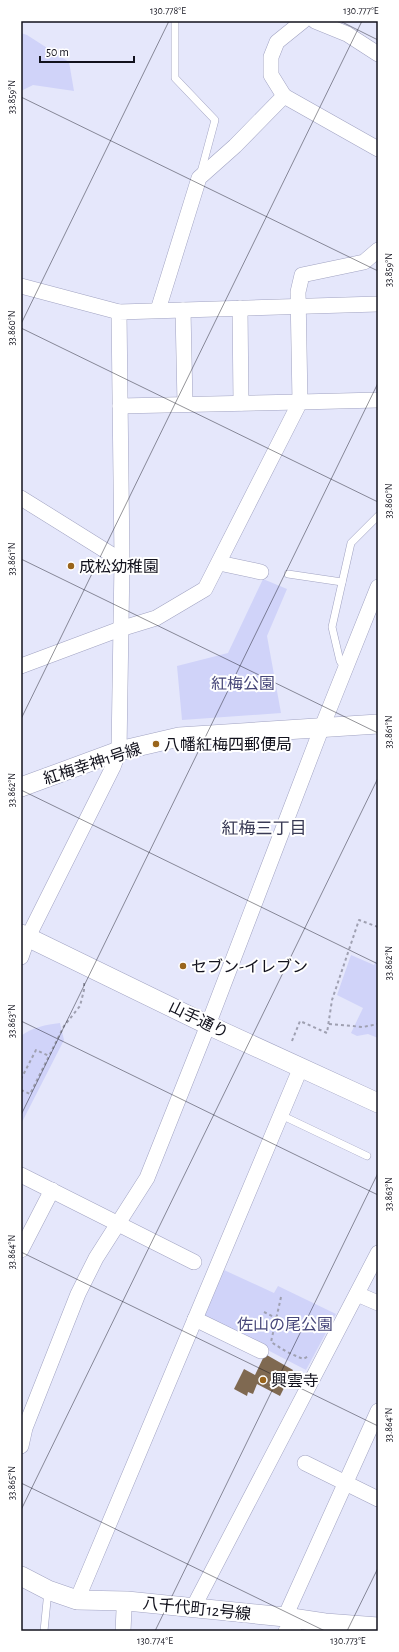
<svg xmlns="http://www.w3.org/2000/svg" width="399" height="1652" font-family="'Alegreya Sans','Noto Sans JP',sans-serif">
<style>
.green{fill:#d0d3f9}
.building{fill:#7f6951}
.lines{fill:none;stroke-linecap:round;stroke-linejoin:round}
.service-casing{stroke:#a1a3c2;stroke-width:8}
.minor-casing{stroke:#a1a3c2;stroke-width:16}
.tertiary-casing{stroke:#a1a3c2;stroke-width:20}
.path{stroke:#9fa0b1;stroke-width:2;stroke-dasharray:3 3;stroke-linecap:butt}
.service{stroke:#fff;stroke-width:7}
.minor{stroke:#fff;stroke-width:15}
.tertiary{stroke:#fff;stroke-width:19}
.ticks{fill:none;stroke:#12121d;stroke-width:1;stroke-opacity:0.45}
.poi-dot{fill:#99641b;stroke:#fff;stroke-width:1.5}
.labels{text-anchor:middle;stroke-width:4;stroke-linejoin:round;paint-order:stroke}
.poi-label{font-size:16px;fill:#12121d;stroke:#fff;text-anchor:start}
.park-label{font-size:16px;fill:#47477a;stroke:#fff}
.street-label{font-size:16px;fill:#12121d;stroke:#fff}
.neighbourhood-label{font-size:17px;fill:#3a3b55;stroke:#fff}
.neatline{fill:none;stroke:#12121d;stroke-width:1.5}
.ticks-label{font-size:10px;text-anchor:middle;fill:#12121d}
</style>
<rect width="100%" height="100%" fill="#e5e7fb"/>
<!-- green -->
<g class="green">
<polygon points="21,33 27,35 69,62 74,91 33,85 21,91"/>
<polygon points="263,579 287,589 267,636 281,713 182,720 177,666 228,653"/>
<polygon points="351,955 374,965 378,957 378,1038 368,1034 357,1036 351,1033 363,1008 337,995"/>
<path d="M60,1023L64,1040L21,1124V1036C32,1027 46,1025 60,1023Z"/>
<polygon points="224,1270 274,1293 278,1286 336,1314 306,1370 204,1317"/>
</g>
<!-- building -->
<polygon class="building" points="265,1354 293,1370 280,1396 257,1384 253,1394 248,1392 247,1396 234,1389 244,1369 255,1375"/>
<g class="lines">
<defs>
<g id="service">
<polyline points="175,21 175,78 215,120 201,172"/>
<polyline points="288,574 342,582"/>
<polyline points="345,669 340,661 332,627 351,543 378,516"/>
<polyline points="281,1115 367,1156"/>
<polyline points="44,1631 48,1591"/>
</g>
<g id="minor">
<polyline points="315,21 347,34 378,54"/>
<polyline points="284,96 378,149"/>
<polyline points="21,286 119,312"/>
<polyline points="240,308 241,403"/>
<polyline points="158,310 199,178 235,146 284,96 271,75 271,57 277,42 303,21"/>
<polyline points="183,310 185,404"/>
<polyline points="120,406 300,402 298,292 302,275 364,262 378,250"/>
<polyline points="21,498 122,561"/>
<polyline points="219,563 261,572"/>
<polyline points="21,666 120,629 156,618 205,589 300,402 378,400"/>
<polyline points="21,957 28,937 113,767 119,751 122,561 119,312 378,304"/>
<polyline points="21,1175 194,1262"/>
<polyline points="21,1250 52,1190"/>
<polyline points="357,1294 378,1303"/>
<polyline points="195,1319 261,1351"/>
<polyline points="21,1446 25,1428 78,1294 96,1258 147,1178 208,1025 322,727 378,587"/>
<polyline points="305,1463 378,1499"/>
<polyline points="77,1600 301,1067"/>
<polyline points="193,1608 378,1253"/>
<polyline points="285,1617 378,1411"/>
<polyline points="123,1631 124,1610 127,1601"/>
<polyline points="286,1631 295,1625 294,1619"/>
</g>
<g id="tertiary">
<polyline points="21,787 119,751 179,737 378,724"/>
<polyline points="21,934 208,1025 378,1103"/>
<polyline points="21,1576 48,1590 77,1600 127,1601 285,1617 325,1623 378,1627"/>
</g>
</defs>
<!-- service casing -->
<use href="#service" class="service-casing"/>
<!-- minor casing -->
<use href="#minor" class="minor-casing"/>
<!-- tertiary casing -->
<use href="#tertiary" class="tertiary-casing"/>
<!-- path -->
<g class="path">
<polyline points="329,1024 363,1027 378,1024"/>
<polyline points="292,1041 300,1021 327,1033 332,1000 359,920 378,927"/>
<polyline points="21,1079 36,1050 49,1056"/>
<polyline points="21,1090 30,1094 64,1026 80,1006 84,990 84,982"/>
<polyline points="281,1297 271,1342 287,1352 303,1359 309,1356"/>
<polyline points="264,1312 276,1318"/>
</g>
<!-- service -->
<use href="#service" class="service"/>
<!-- minor -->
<use href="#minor" class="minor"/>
<!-- tertiary -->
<use href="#tertiary" class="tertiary"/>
</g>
<!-- ticks -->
<path class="ticks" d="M340,21L378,40M21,97L378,271M21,324L169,21M21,328L378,502M21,559L378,733M21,719L362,21M21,790L378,964M21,1021L378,1195M21,1115L378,383M21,1252L378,1426M21,1483L325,1631M21,1510L378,778M155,1631L378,1173M347,1631L378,1568"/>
<!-- markers -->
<g class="poi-dot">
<circle cx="71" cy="566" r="4"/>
<circle cx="156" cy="744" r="4"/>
<circle cx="183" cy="966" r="4"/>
<circle cx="263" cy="1380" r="4"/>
</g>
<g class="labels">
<!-- poi labels -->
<g class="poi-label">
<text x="79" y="572">成松幼稚園</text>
<text x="164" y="750">八幡紅梅四郵便局</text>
<text x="191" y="972">セブン-イレブン</text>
<text x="271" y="1386">興雲寺</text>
</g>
<!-- park labels -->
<g class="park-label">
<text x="243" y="689">紅梅公園</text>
<text x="285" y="1330">佐山の尾公園</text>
</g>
<!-- street labels -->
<g class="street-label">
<text transform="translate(92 763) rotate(-18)" y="6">紅梅幸神1号線</text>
<text transform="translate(199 1019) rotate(26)" y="6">山手通り</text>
<text transform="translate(197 1608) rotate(6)" y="6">八千代町12号線</text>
</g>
<!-- neighbourhood labels -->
<g class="neighbourhood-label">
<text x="264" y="834">紅梅三丁目</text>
</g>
</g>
<!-- border -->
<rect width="399" height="1652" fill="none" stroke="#ffffff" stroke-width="44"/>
<!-- scale -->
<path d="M40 56v6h94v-6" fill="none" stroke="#12121d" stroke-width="2"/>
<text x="46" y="56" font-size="12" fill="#12121d" stroke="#ffffff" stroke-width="3" paint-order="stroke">50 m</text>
<rect x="22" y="22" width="355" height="1608" class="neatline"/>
<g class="ticks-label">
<text x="168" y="14">130.778°E</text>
<text x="361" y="14">130.777°E</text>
<text transform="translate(11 97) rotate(-90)" y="4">33.859°N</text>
<text transform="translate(388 270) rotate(-90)" y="4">33.859°N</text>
<text transform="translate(11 328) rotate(-90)" y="4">33.860°N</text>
<text transform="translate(388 501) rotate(-90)" y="4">33.860°N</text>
<text transform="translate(11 559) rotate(-90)" y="4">33.861°N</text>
<text transform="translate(388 732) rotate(-90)" y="4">33.861°N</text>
<text transform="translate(11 790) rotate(-90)" y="4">33.862°N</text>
<text transform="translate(388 963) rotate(-90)" y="4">33.862°N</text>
<text transform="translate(11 1021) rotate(-90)" y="4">33.863°N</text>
<text transform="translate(388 1194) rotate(-90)" y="4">33.863°N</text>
<text transform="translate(11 1252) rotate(-90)" y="4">33.864°N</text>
<text transform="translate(388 1425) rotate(-90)" y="4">33.864°N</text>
<text transform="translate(11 1483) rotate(-90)" y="4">33.865°N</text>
<text x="155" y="1644">130.774°E</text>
<text x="348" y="1644">130.773°E</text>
</g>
</svg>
